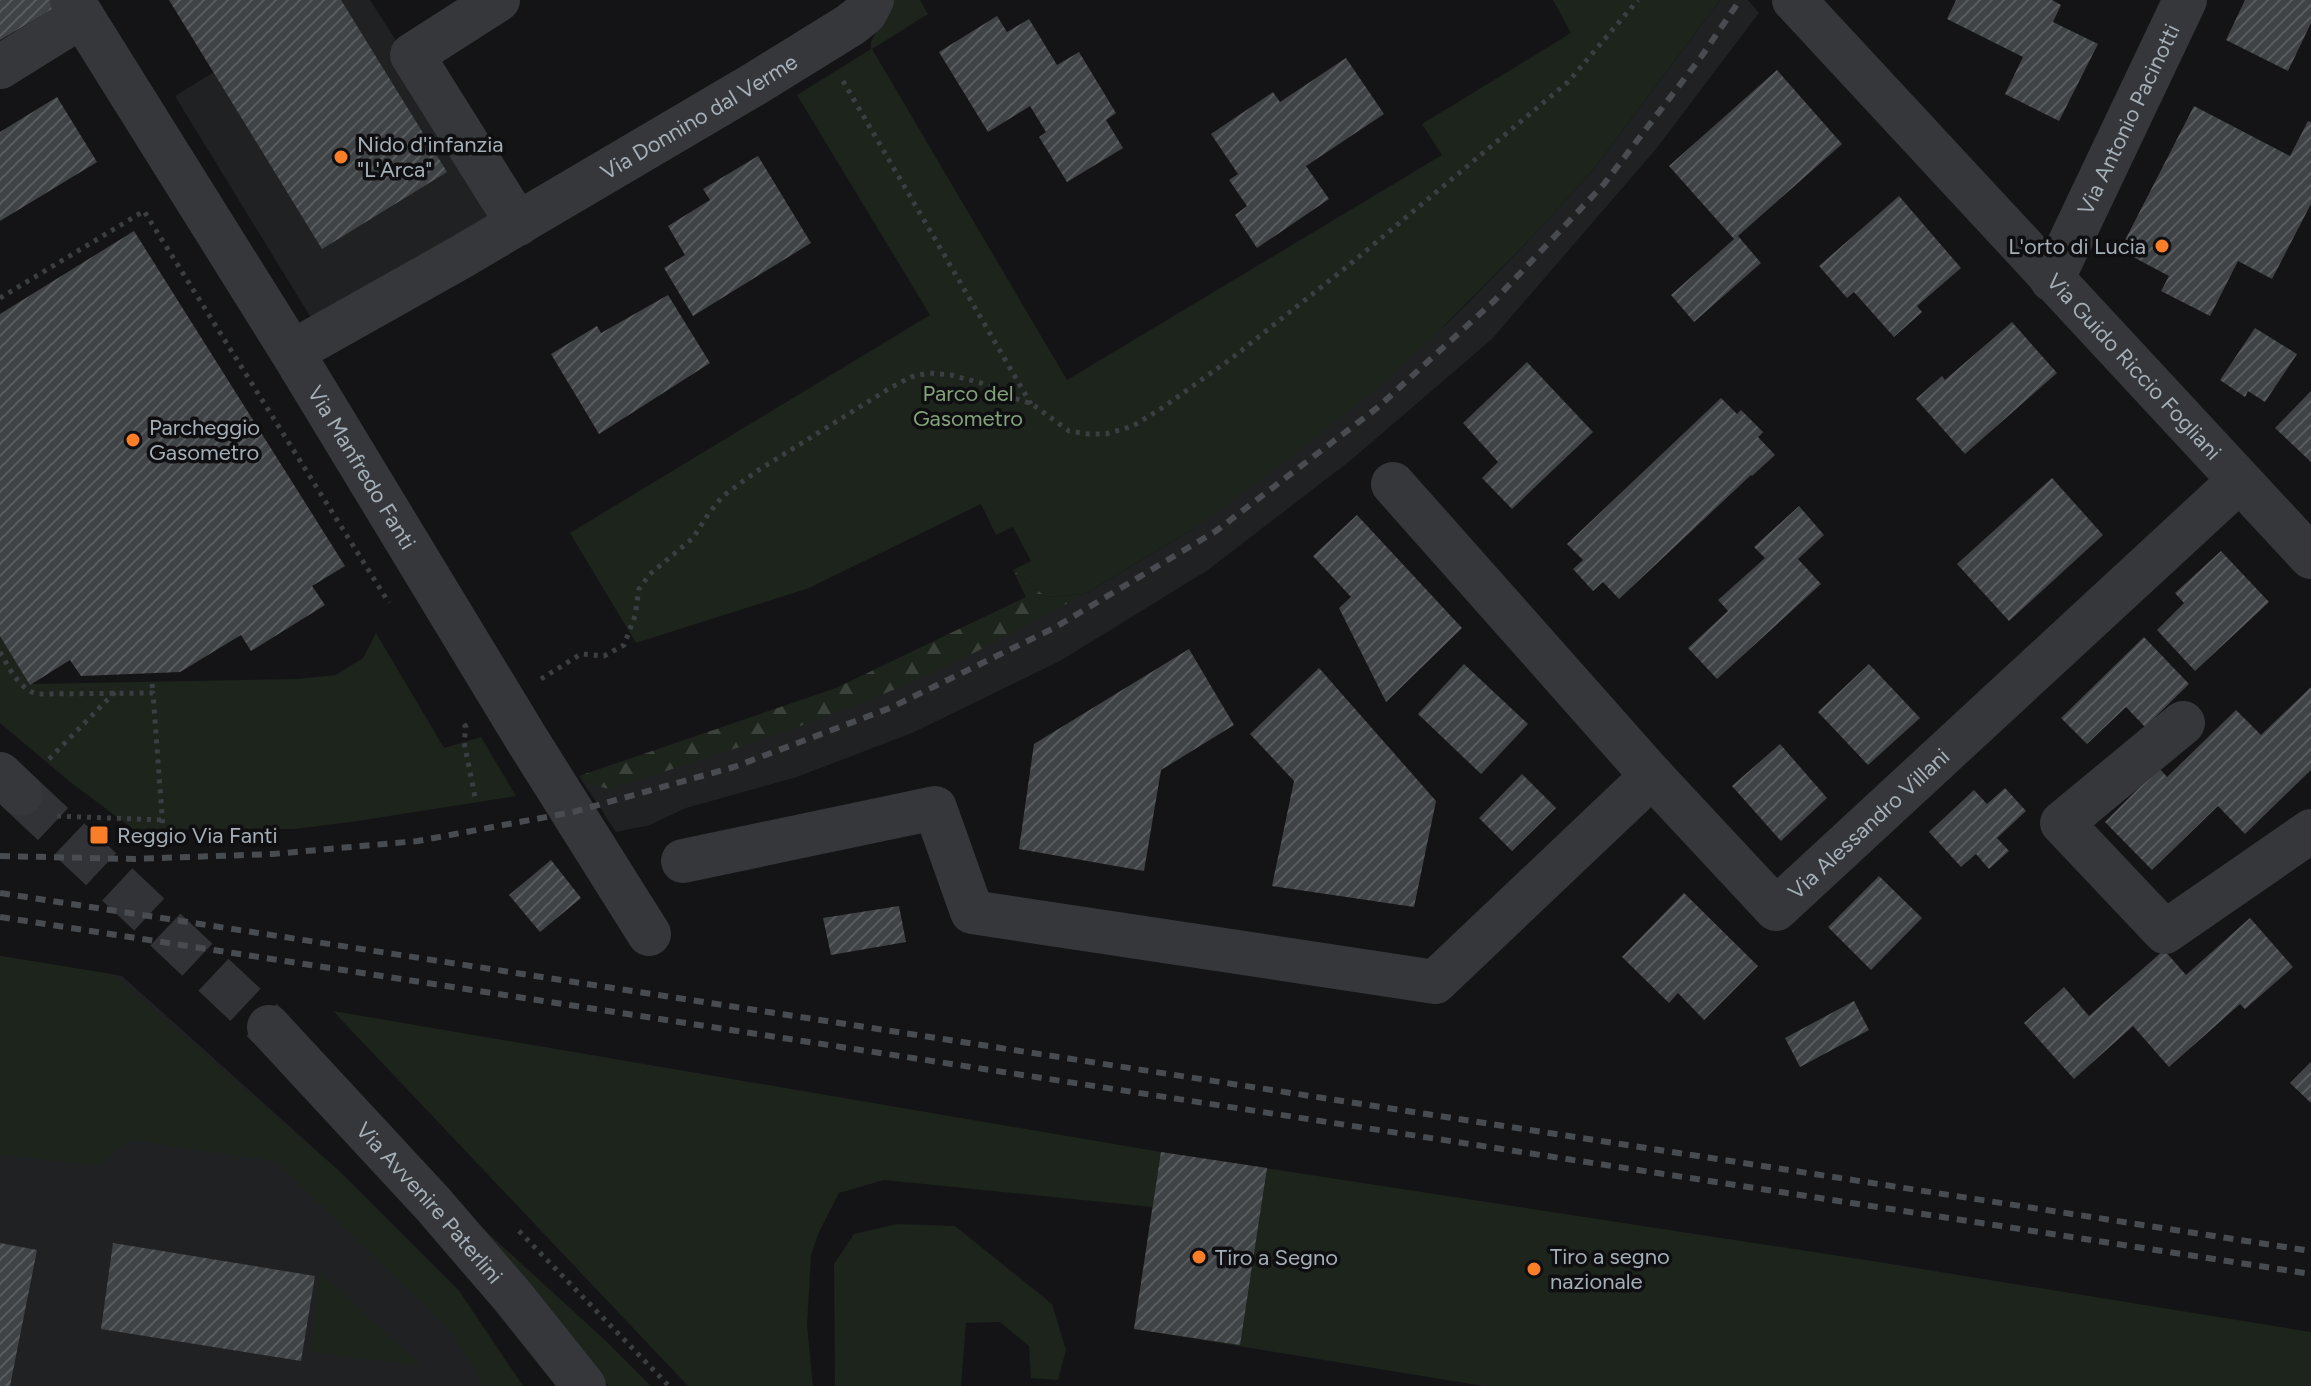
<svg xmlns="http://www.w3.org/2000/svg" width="2311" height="1386" font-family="Figtree,sans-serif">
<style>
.built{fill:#202123}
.green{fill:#1d241c}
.forest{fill:url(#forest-firs)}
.building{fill:url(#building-hatch)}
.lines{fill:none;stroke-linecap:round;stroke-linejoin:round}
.minor-tunnel{stroke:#313336;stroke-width:44;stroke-dasharray:44 22;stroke-linecap:butt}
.path{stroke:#3b3f42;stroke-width:5;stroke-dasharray:4 6;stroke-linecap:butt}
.minor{stroke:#35373b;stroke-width:44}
.rail{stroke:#484c50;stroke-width:6;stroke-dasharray:10 8;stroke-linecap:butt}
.poi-dot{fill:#fa7d28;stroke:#0f0f11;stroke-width:3}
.labels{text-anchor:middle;stroke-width:7;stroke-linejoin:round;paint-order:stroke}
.street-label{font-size:22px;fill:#a5afb7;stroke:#0f0f11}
.poi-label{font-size:22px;fill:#a5afb7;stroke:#0f0f11;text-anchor:start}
.park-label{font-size:22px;fill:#83a37b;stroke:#0f0f11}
</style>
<defs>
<pattern id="forest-firs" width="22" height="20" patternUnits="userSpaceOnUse" patternTransform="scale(2)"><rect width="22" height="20" fill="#1d241c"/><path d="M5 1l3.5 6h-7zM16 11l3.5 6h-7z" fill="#3b413b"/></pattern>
<pattern id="building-hatch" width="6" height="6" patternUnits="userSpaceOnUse" patternTransform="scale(2)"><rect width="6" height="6" fill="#404346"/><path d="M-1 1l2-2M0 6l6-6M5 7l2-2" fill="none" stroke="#595c5e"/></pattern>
</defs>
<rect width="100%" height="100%" fill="#141416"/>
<!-- built -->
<g class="built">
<polygon points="331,0 370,0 509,217 316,326 175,96"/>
<polygon points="1720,0 1748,0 1759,13 1656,149 1492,339 1351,460 1208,570 1060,661 912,733 797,777 686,808 650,825 616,832 579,776 590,784 1085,594 1193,529 1441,329 1466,305 1533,236 1593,170"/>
<polygon points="0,956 122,976 337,1169 459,1291 523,1386 0,1386"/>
</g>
<!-- green -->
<g class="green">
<polygon points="891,0 920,0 928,14 872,49 1067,380 1442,155 1422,124 1571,33 1553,0 1720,0 1593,170 1533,236 1441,329 1373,392 1283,463 1193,529 1085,594 1046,597 1013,570 1031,561 1013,527 996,535 981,504 809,588 636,643 570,533 930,315 797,95 871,49 871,42"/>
<polygon points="376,633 444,748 481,737 516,796 358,821 295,829 133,829 69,781 0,723 0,636 31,684 297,679 336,675 363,658"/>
<polygon points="0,956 112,974 337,1169 459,1291 523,1386 483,1386 451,1331 275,1161 129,1140 98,1166 0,1154"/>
<polygon points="333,1011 1161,1152 1885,1263 2311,1332 2311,1386 1484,1386 1134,1329 1152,1207 884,1180 839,1193 819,1232 811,1255 807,1325 813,1386 688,1386"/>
<polygon points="464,1211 607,1342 651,1386 608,1386"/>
<polygon points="897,1224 955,1226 1052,1304 1066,1350 1058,1380 1031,1378 1029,1346 1000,1322 966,1323 961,1386 835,1386 834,1264 854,1234"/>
<polygon points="320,1272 421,1366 311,1352"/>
</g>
<!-- forest -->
<path class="forest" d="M1013,570L1046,597L1085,594C1022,628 959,663 893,690C800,729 705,759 609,789L590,784L579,776L836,688L1026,597Z"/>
<!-- building -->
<g class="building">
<polygon points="0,0 54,0 58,6 0,40"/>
<polygon points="169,0 341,0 447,172 322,249"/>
<polygon points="1956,0 2052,0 2061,5 2053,22 2098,44 2059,121 2005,94 2023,57 1947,19"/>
<polygon points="2245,0 2311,0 2311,23 2288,71 2226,40"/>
<polygon points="997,16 1007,32 1029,19 1057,65 1079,52 1116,113 1106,120 1123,148 1067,182 1039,137 1046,132 1030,106 988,132 939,52"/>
<polygon points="1346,58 1384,114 1306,166 1329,199 1257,248 1235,215 1247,206 1229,180 1238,174 1211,134 1273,92 1280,102"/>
<polygon points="1777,70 1842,144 1738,236 1761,263 1694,322 1671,295 1734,239 1669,166"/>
<polygon points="57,97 97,162 0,221 0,132"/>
<polygon points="2194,106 2290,156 2308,121 2311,122 2311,204 2272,279 2238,261 2210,316 2161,291 2169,276 2120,250"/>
<polygon points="758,156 811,243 693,316 664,268 685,255 668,226 710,200 703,189"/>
<polygon points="1899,196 1961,268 1917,306 1922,312 1894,337 1854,292 1847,298 1819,266"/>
<polygon points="134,231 345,566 312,586 325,605 251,651 241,635 180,672 81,676 70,660 30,685 0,636 0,314"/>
<polygon points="668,295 710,363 599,434 551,354 597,326 601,333"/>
<polygon points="2012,322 2057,373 1965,454 1916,399 1942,376 1945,380"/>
<polygon points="2255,328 2297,354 2265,402 2248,391 2245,397 2220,380"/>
<polygon points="1527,362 1593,432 1512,509 1482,478 1498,462 1463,423"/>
<polygon points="2311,391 2311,462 2275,428"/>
<polygon points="1721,398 1737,414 1741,410 1763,432 1758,437 1775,455 1752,476 1751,475 1619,599 1603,582 1593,591 1573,569 1583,560 1567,544"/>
<polygon points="2052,478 2103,535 2009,621 1957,564"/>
<polygon points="1799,506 1824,535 1798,559 1821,584 1717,679 1688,648 1728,611 1718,600 1765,558 1754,547"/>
<polygon points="1357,515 1462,628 1386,702 1339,608 1351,597 1313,556"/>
<polygon points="2221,551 2269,602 2195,671 2157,630 2184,603 2175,593"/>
<polygon points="2144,637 2189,684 2145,727 2126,707 2087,744 2061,718"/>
<polygon points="1189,649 1234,725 1161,770 1144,871 1019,849 1034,744"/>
<polygon points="1464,664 1528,724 1481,774 1418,714"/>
<polygon points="1869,664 1920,718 1868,765 1818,712"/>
<polygon points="1319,668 1436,801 1414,907 1272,886 1294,781 1250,734"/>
<polygon points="2311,687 2311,770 2245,834 2218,806 2152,870 2105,822 2159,768 2167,777 2236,710 2261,735"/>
<polygon points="1780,744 1827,798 1781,841 1732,786"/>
<polygon points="1522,774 1556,808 1512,851 1479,818"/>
<polygon points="2005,788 2026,811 1997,838 2009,851 1989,869 1976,854 1961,867 1929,832 1974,790 1987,804"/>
<polygon points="551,860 581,898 540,932 509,895"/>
<polygon points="1879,876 1922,918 1871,970 1828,927"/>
<polygon points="1684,893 1758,966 1704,1020 1678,993 1669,1003 1622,957"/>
<polygon points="899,906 906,942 831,955 823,918"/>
<polygon points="2250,918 2293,967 2245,1009 2240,1004 2169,1067 2133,1026 2074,1079 2024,1023 2064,987 2089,1016 2164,950 2186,975"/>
<polygon points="1854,1001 1869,1030 1800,1067 1785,1038"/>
<polygon points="2311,1062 2311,1103 2290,1083"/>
<polygon points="1161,1152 1267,1168 1240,1345 1134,1329"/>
<polygon points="0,1243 37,1250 10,1386 0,1386"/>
<polygon points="113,1243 315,1276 301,1361 101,1329"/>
</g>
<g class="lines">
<!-- minor-tunnel -->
<polyline class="minor-tunnel" points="21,794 269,1027"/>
<!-- path -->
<g class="path">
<polyline points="843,81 1031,404"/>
<polyline points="0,298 144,211 389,603"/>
<path d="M0,652C10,669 17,686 36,694L153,693L163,829"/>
<polyline points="541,679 581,654 604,656 624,645 635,616 639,589 650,574 693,538 709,513 723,496 757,471 890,388 911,377 929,373 951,375 981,383 1008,396 1032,404 1069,431 1088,434 1106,434 1133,426 1162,408 1232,358 1349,265 1568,82 1638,0"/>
<polyline points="152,684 153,693"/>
<polyline points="464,724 466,727 464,742 476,802"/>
<polyline points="49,759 115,692"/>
<polyline points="57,816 163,820"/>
<polyline points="519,1231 669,1386"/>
</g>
<!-- minor -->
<g class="minor">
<path id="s1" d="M72,0L292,352L526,738L649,934"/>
<polyline points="498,0 412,55 518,224"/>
<path id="s2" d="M1794,0L2311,557"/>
<polyline points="0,67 82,16"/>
<path id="s3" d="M2052,280L2185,0"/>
<path id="s4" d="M292,352L461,257L753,85L850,25L865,13L872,0"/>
<path id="s5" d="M1393,484L1652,776L1776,909L2239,481"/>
<polyline points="2183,723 2062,823 2165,932 2311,831"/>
<polyline points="0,774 21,794"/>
<polyline points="683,861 935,808 972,912 1435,982 1652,776"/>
<path id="s6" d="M269,1027L433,1204L513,1297L584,1386"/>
</g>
<!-- rail -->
<g class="rail">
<polyline points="0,856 133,859 273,854 418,841 573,812 734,767 890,708 1054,628 1216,531 1377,408 1494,301 1604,184 1701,57 1740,0"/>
<polyline points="0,893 2311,1251"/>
<polyline points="0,917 2311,1274"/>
</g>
</g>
<!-- markers -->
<g class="poi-dot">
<circle cx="341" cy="157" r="8"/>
<circle cx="2162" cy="246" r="8"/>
<circle cx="133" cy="440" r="8"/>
<rect x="89" y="825" width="20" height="20" rx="4"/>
<circle cx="1199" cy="1257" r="8"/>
<circle cx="1534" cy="1269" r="8"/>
</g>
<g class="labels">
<!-- street labels -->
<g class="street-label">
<text dy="8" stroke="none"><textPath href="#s4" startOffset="470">Via Donnino dal Verme</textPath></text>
<text dy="8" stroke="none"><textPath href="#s3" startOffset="178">Via Antonio Pacinotti</textPath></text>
<text dy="8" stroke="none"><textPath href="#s2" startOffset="500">Via Guido Riccio Fogliani</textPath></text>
<text dy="8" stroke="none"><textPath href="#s1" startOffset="550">Via Manfredo Fanti</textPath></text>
<text dy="8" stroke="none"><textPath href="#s5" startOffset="698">Via Alessandro Villani</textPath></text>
<text dy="8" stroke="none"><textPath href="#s6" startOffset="238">Via Avvenire Paterlini</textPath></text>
</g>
<!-- poi labels -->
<g class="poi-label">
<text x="357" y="152">Nido d'infanzia<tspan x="357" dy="25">"L'Arca"</tspan></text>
<text x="2146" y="254" text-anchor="end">L'orto di Lucia</text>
<text x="149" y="435">Parcheggio<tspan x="149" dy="25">Gasometro</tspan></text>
<text x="117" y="843">Reggio Via Fanti</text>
<text x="1550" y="1264">Tiro a segno<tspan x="1550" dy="25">nazionale</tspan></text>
<text x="1215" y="1265">Tiro a Segno</text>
</g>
<!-- park labels -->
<g class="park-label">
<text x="968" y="401">Parco del<tspan x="968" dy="25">Gasometro</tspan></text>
</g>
</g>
</svg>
